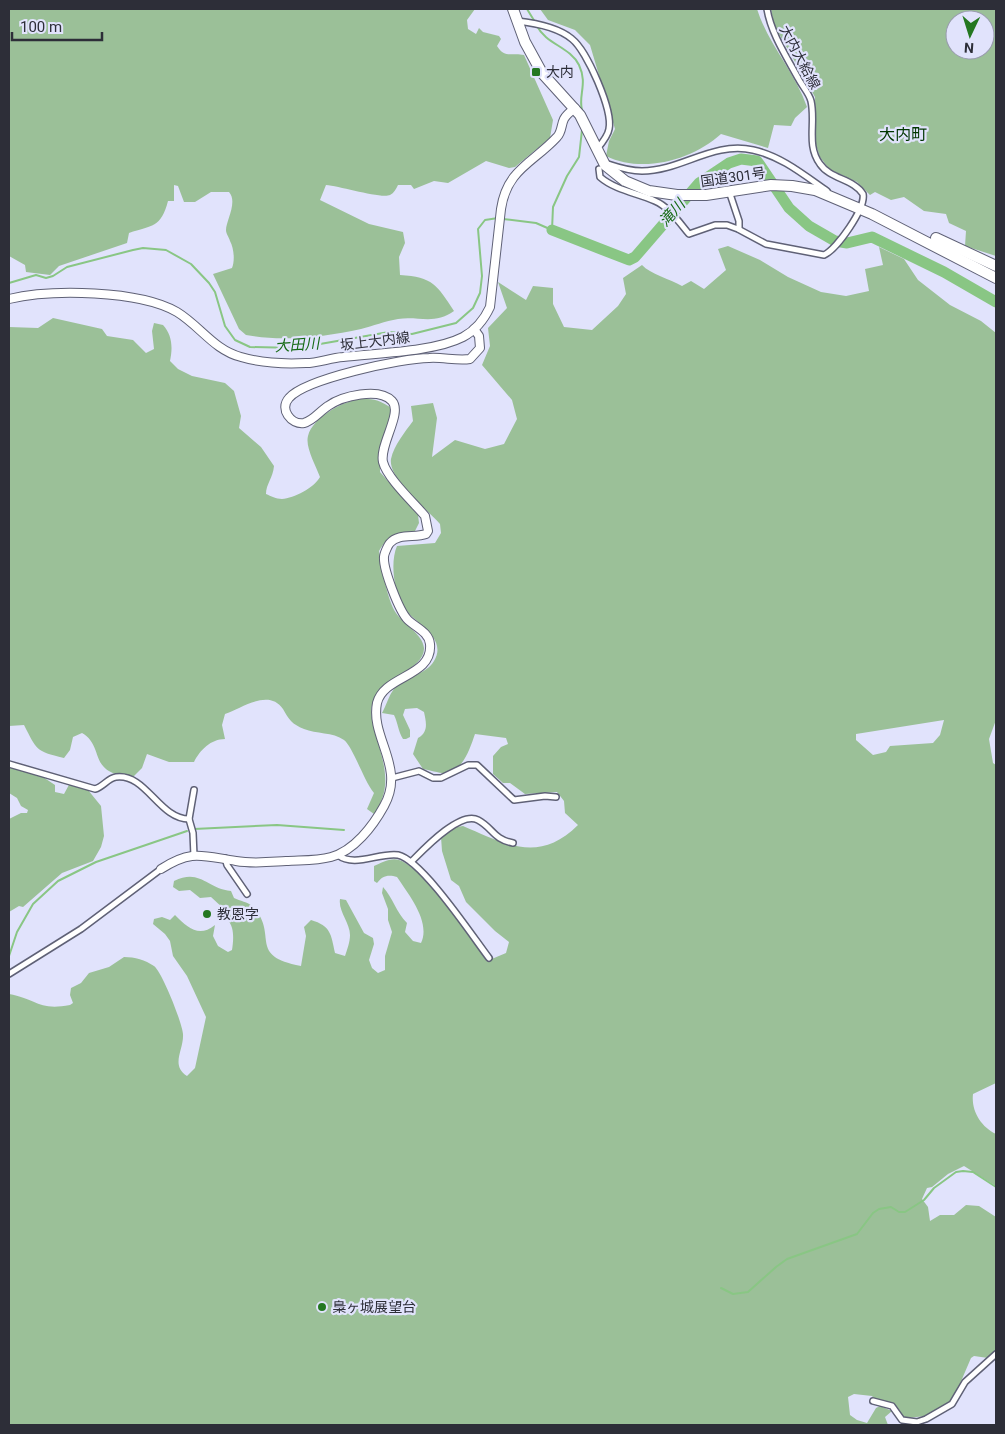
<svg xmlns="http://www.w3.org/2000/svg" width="1005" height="1434" font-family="Roboto,'Noto Sans JP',sans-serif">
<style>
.green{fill:#9bc098;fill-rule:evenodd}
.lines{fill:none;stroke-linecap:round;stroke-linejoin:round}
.stream{stroke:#89c684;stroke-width:2}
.river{stroke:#89c684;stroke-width:11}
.street-casing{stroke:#5f6176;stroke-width:8}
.secondary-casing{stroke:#5f6176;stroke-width:10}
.highway-casing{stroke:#5f6176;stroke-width:12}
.street{stroke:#fff;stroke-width:5}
.secondary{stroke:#fff;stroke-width:8}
.highway{stroke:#fff;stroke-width:10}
.poi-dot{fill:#247721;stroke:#e1e3fc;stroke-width:2}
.labels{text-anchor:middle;stroke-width:4.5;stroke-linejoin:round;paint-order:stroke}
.street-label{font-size:14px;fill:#2d2e38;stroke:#e1e3fc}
.poi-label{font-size:14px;fill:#2d2e38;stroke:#e1e3fc;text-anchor:start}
.water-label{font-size:15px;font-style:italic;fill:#156a14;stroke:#e1e3fc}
.quarter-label{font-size:16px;fill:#003600;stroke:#e1e3fc}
</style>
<rect width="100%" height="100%" fill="#e1e3fc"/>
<!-- green -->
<g class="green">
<path d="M9,9H475L467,20L468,29L476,34L479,28L483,32L499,36L501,39L497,46C505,59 512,52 524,55L553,120L550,138L515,167L509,168L486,161L448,183L434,181L414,189L411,185H398C396,189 394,193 390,195C381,199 340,186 326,185L320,200L369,224L403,232L405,243L399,257L400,275C433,277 437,285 454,311C435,325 419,316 398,319C385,321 373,326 361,329C324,337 283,342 246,335L239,329L213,274L232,268C235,261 234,248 230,241C229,237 226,234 226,230C226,221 238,202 229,192H211L195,202H184L178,186L174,185V201H168C161,228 152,225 129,233L127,243L59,266L50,275L26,272L25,265L9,256Z"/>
<path d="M540,9H757C768,44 795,72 807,107L795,118L791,126L774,125L768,148L721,134C692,160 643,174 606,156L609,141L615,129L590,45L575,30L548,20Z"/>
<path d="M771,9H996V256L965,246L966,231L949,223L946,214L924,211L904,197L891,200L875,192L870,195L857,182L829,169L820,157L816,145L815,97L774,25ZM955,20H985V50H955Z"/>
<path d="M728,246L760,260L788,277L821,292L846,296L869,291L865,269L883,265L879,247L904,259L918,280L950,305L981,321L996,333V720L989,739L993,763L996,765V1083L973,1094C971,1111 981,1127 996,1134V1186L964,1166L948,1174L932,1187L927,1188L922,1199L928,1207L930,1221L940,1215H954L966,1205L979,1206L996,1217V1351L988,1358L974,1356L971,1358L953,1400L926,1416L907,1418L901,1415L895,1407L875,1400L872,1396L854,1394L848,1397L850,1415L857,1420L867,1423L876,1408L880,1406L892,1411L885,1417L888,1425H9V994C37,999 38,1011 70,1005L73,1003L70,995L71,988L81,983L89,973L109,967L124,957C135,957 145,960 154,966C162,972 182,1022 183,1034C184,1050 170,1065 187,1076L195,1068L206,1017L187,976L173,956L170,941L165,934L153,924L154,919L162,917L170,920L175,915C188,928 199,938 215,925L213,936L218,946L228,952L232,950C233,944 234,935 232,928C230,920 225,920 224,909L211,897L200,898L190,890L179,891L173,887L174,881C200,868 206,888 231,891L234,898C240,901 248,902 252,906C280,934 246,956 301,966L306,936L304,927L311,920C331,926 331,934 335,953L345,956C347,950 350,942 350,935C350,923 338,911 340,899L346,900L364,933L373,938L374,944L369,960L372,968L378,973L385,970V956L392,932L388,920V909L382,893L383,887C393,898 396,912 407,923L405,932L413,941L421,943C431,922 409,895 397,877C388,874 382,876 377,883L374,881V866C381,863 391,857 399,860C427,870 470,936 487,961L506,953L509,942L495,931L466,902L459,886L451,880L442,851L441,837L457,827L463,826C505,844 539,864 578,825L565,813L564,801L557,792L525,794L510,783H503L493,774V756L501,747L508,744L506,738L475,734C470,748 464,769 447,773C441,774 430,770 423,769L413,754L418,738C429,732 426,722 424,712L417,708L405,709L403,715L410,730V737L406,739H403C398,731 398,723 394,715L382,713C386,706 389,695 394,689C404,677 426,675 434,661C449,636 411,622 402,605C394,590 390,562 397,546L435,543L441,533L440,524C427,509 388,479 391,459C394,445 405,432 413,421L411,406L433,403L437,418L432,457L455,440L485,449L504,444L517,419L512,400L482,365L490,346L488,328L507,308L498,282L526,300L533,286L553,288V304L564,327L592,330L618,306L626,294L623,278L642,265C650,274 670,279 682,286L691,281L704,289L726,270L718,249ZM944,720L940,735L933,743L890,746L886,752L873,755L856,740V734Z"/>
<path d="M53,318L102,329L107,336L133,340L146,353L154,349L152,331L154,323L163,325C172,335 173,347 170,361L178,369L192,376L225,383L234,391L241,416L239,428L261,447L274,466C273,478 266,484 266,494C271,496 276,499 282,499C294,498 314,488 320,477C316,466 305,447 308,436C313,416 349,397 368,399C377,399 383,403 390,407L391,417L380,448V472L418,515L419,523L415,531C396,534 390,533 379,551C382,567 387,600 396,613C403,624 423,634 424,648C425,670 378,679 372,705C370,713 373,723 375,731C383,762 394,786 374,814L367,809L374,793C364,781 353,747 344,740C333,732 316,734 304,729C292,724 289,720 283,709C269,688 242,708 225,714L222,725L225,739C211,739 200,750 194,762H169L147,754L142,768L133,777C86,774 106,747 82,733L73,737L70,750L64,758C35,751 37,750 24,725L9,726V327L38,328Z"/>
<polygon points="9,766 37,773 55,785 55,792 64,794 70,783 88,790 101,806 104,836 101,847 93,861 62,873 23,907 19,906 9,912 9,819 21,813 27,813 28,810 21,806 17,798 9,793"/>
</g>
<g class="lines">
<!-- stream -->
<g class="stream">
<polyline points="527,9 535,22"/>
<path d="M537,26C546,44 570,47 579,65C588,84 578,95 582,110"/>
<polyline points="503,219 536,223 552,230 553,207 567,176 579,157 582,130"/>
<polyline points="9,283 36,275 46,278 53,276 67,267 133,250 143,248 166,250 191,264 209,283 215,292 225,326 235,340 250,347 297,348 389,332 412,334 456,323 473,308 480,293 482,276 478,229 485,220 498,218"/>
<polyline points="194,829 277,825 344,830"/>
<polyline points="9,956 17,932 33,904 58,881 96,862 187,831"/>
<polyline points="721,1288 733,1294 748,1292 776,1267 787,1259 857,1234 873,1213 879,1209 891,1207 899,1212 905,1212 924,1200 934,1188 956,1172 963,1171 973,1172 996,1187"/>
</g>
<!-- river -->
<polyline class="river" points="552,230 629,260 635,257 699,183 729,163 741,159 757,161 760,165 789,208 809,226 835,241 847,243 872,237 944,272 996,302"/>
<defs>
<g id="street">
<path d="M517,21C535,23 558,27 572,39C587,51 613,110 609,129C608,136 602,143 597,149"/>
<path d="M608,164C620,168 630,171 642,171C681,171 713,141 753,150C781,156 804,175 827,191"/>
<path d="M599,169L600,177C615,190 637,193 655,201C669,207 679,222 689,234L715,225H727L738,229L766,244L824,255C837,249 866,208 863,194C854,179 830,179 820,164C806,145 816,123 811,101C809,93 802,86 798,78C786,56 771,33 767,9"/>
<polyline points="729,191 739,221 739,229"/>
<path d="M9,764L95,789C103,787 108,778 116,777C146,773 159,819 189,819"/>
<polyline points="392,778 419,771 433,778 441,778 468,765 477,765 514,800 545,796 556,797"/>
<polyline points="194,790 189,819 193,833 194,856"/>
<path d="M338,855C354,868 380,852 398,855C422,860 473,937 489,958"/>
<polyline points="225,858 227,865 247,894"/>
<path d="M411,862C422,851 460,810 478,820C493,828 493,839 513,843"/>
<polyline points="9,974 81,929 161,869"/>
<polyline points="873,1401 892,1406 902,1420 917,1422 926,1419 952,1404 965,1382 996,1354"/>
</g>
<g id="secondary">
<path d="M9,299C51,289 139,290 177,312C200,326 214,350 241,357C261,363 286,364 306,363C318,363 330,358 343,357C376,353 434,352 463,337C476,330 484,320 490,307L501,209C507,169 533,163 557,137C562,132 561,125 564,119C566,115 571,111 575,108"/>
<path d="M161,869C192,849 202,856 236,861C253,864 269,862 286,861C300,860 316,861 331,857C354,851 373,826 384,806C406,767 370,738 377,703C384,675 433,677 430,644C429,632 415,627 408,620C399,611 383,569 384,557C384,554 388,545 390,543C398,533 415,538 426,534L428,531L425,516C414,503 387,478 383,462C379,445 403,413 392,401C379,387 342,396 328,406C320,411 313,421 304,423C291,425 279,409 289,398C305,379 402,358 429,358C443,357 457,361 470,359L480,348L479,336L474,329"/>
</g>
<g id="highway">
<polyline points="513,9 525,42 542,73 580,115 605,165 625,181 649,191 677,195 706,195 771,185 792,186 815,190 872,214 996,278"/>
<polyline points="936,238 996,266"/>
</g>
</defs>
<!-- street casing -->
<use href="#street" class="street-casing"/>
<!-- secondary casing -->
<use href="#secondary" class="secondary-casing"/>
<!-- highway casing -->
<use href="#highway" class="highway-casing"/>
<!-- street -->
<use href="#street" class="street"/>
<!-- secondary -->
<use href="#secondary" class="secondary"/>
<!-- highway -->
<use href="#highway" class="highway"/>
</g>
<!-- markers -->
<g class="poi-dot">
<rect x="531" y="67" width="10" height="10" rx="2.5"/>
<circle cx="207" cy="914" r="5"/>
<circle cx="322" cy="1307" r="5"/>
</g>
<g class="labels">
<!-- street labels -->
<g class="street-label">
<text transform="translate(800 57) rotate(62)" y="5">大内大給線</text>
<text transform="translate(733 177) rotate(-8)" y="5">国道301号</text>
<text transform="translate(375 341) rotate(-7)" y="5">坂上大内線</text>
</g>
<!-- poi labels -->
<g class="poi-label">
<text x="546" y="77">大内</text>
<text x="217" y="919">教恩字</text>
<text x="332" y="1312">梟ヶ城展望台</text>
</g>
<!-- water labels -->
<g class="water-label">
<text transform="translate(672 213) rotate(-48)" y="5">滝川</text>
<text transform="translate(297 345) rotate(-4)" y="5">大田川</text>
</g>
<!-- quarter labels -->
<g class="quarter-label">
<text x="903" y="140">大内町</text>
</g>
</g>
<!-- border -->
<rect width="1005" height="1434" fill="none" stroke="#2d2e38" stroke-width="20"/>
<!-- north arrow -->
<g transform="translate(970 35) rotate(184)"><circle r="24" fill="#e1e3fc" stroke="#999bae"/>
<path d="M0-4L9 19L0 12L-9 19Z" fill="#247721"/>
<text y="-8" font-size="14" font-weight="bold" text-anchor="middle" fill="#2d2e38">N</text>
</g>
<!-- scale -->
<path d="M12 32v8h90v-8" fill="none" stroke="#2d2e38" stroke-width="2.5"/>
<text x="20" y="32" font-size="15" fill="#2d2e38" stroke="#e1e3fc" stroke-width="4" paint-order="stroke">100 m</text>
</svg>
